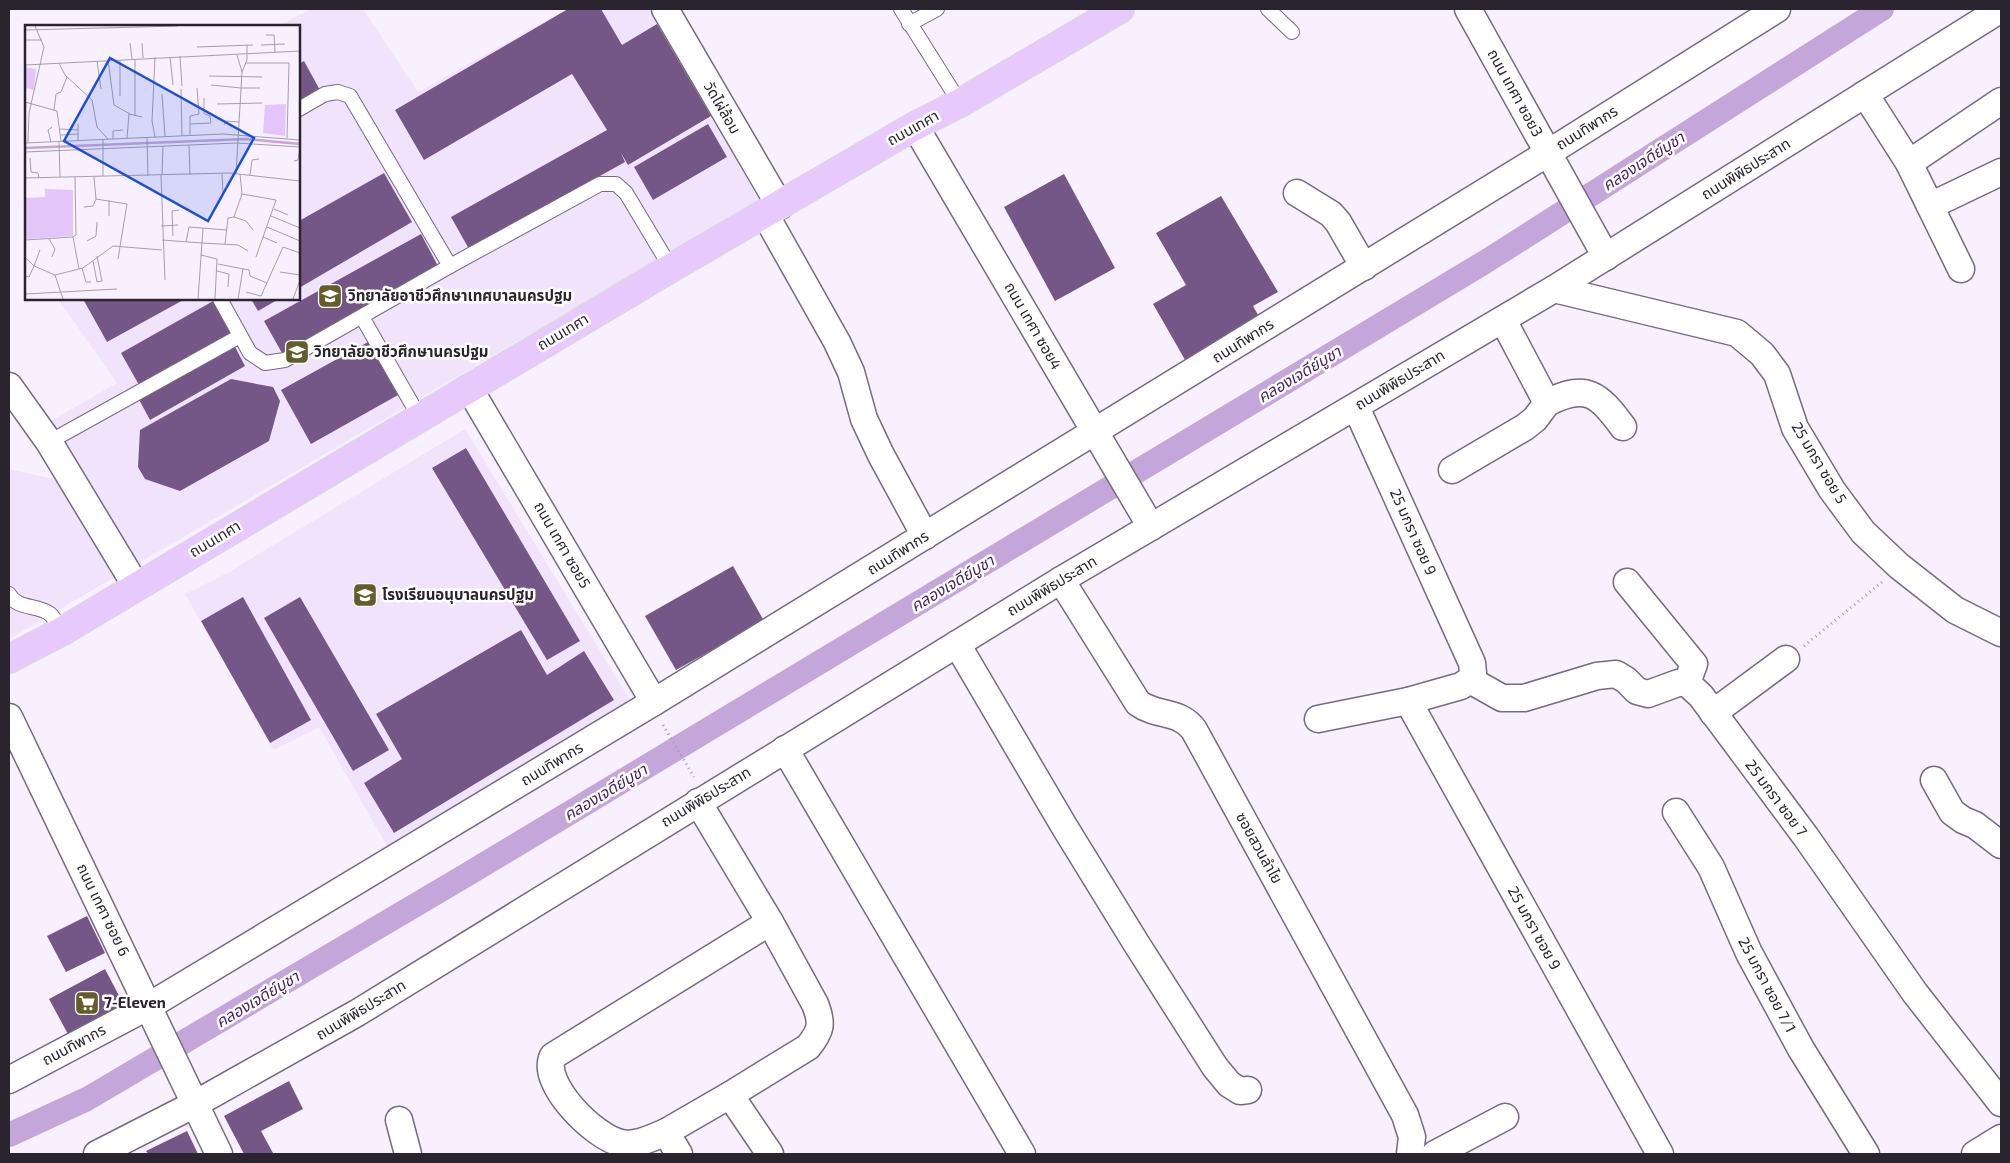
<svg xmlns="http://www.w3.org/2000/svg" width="2010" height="1163" font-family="'Exo 2','Noto Sans Thai',sans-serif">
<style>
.built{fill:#f2e3fd}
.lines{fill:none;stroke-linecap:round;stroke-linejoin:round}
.canal{stroke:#c5a6db;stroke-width:24}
.building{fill:#745787}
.lane-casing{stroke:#766a80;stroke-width:16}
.street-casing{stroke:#766a80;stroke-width:29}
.primary-casing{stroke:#d8d8d9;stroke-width:30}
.path{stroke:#a19aa7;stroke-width:3;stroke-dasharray:1 4;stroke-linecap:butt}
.lane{stroke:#fff;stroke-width:14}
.street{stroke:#fff;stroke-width:26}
.primary{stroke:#e8c9fd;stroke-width:28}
.labels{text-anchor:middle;stroke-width:5;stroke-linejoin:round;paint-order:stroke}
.street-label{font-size:15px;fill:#29242d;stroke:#fff}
.poi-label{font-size:15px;font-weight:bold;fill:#29242d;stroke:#fff;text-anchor:start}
.water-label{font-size:16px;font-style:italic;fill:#4a2261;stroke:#fff}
.inset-river{fill:none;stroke:#c5a6db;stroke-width:2.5}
.inset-road{fill:none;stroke:#a59eab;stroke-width:1}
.view{fill:#1d4ed8;fill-opacity:0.15;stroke:#1d4ed8;stroke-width:2.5}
.inset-edge{fill:none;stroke:#29242d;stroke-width:2.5}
</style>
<rect width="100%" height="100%" fill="#f8f0ff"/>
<!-- built -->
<g class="built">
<polygon points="311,9 363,9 418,92 567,9 648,9 759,200 9,639 9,469 72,483 35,430 117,383 58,299 299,299 299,26 277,26"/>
<polygon points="465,429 630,700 387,846 319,727 274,750 185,594 229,572"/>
</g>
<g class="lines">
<!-- canal -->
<polyline class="canal" points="9,1135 87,1099 463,877 1485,262 1882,9"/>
</g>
<!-- building -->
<g class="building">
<polygon points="568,9 601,9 622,45 657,24 711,116 628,165 621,153 625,162 469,249 451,217 607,130 572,74 424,160 395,110"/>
<polygon points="304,61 321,92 299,105 299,64"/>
<polygon points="708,124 727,157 653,200 634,167"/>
<polygon points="384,173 412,222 299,288 299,221"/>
<polygon points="1064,174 1115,268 1055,301 1004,207"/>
<polygon points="1221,196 1278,292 1253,306 1262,322 1188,365 1153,304 1186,285 1156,233"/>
<polygon points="421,234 438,266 282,353 264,321"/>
<polygon points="83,299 185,299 107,342"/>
<polygon points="251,299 279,299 258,311"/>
<polygon points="215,300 233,333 139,385 121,353"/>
<polygon points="232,341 245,366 150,420 136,394"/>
<polygon points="368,342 398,395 311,444 281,390"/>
<polygon points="231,379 273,387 280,401 269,441 180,491 145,479 138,467 140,430"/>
<polygon points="466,448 580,641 547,660 432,468"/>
<polygon points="733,566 764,621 676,670 645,616"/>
<polygon points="243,597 311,720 270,743 201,621"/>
<polygon points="300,597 389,750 353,771 264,618"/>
<polygon points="521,630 547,675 584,651 614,700 394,833 364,783 402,759 376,714"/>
<polygon points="87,916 105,953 66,972 47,936"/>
<polygon points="105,969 125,1007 69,1036 49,999"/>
<polygon points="289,1081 303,1109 261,1131 273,1153 244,1154 224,1116"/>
<polygon points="187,1131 198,1154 148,1154 146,1151"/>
</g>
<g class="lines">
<defs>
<g id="lane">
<polyline points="901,9 960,103"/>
<polyline points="1268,9 1292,32"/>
<polyline points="909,24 937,9"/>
<polyline points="299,109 325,94 338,92 350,96 450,266"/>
<polyline points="220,299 250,353 265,363 285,360 450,266 600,184 616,184 626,193 671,268"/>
<polyline points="362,317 420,418"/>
<polyline points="49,442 240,336"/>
<path d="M9,594C17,610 38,604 50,614C55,618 58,627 61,632"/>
</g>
<g id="street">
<polyline points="665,9 780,206"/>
<polyline points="1468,9 1606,257"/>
<polyline points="1865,94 1909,163 1961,269"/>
<polyline points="915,126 1151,527"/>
<polyline points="1909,163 2001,101"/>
<polyline points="1297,193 1331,214 1338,222 1364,267"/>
<polyline points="1930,206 2001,172"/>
<polyline points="765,214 837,342 851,372 864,419 881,455 925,536"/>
<polyline points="1554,289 1737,333 1762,354 1777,374 1795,428 1832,490 1863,532 1899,566 1955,610 2001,633"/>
<polyline points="9,386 49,442 136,586"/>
<polyline points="469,388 654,702"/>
<path d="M1547,403C1587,382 1599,395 1623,427"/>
<polyline points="1452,470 1525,427 1535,419 1547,403 1503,320"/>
<path d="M1061,580L1138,703C1157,717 1180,710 1194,730L1405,1115L1412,1137L1410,1154"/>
<polyline points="1627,582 1694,664 1687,683"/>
<polyline points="957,644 1064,826 1136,943 1215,1067 1229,1084 1240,1091 1248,1090"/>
<polyline points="1470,680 1502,698 1524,698 1597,676 1616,674 1626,680 1637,691 1648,694 1678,683 1687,683 1701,696 1806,837 1915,993 2001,1103"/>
<polyline points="1408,701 1660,1154"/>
<polyline points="1713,713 1786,659"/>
<polyline points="9,717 219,1154"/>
<polyline points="1318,719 1408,701 1461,686 1470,680 1473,673 1472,663 1356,407"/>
<polyline points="785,749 1022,1154"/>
<polyline points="1934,780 1952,812 1963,820 1975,825 2001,845"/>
<path d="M698,802L770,922L815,1004C823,1024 821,1031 808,1047L730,1095L770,1154"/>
<polyline points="1676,812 1711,867 1749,953 1801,1049 1866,1154"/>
<polyline points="9,1080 149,1006 654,702 1548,153 1777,9"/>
<polyline points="399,1120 408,1154"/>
<path d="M666,1132C652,1138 636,1146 621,1143C595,1138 539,1083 553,1056L770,922"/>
<polyline points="97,1154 195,1104 357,1013 1061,580 1554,289 2001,9"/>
<polyline points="679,1154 666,1132 730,1095"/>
<polyline points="1435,1154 1505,1117"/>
<polyline points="1975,1154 2001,1138"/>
</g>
<polyline id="primary" points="9,659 61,632 671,268 915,126 960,103 1120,9"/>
</defs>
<!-- lane casing -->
<use href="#lane" class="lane-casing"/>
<!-- street casing -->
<use href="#street" class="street-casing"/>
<!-- primary casing -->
<use href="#primary" class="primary-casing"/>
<!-- path -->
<g class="path">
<polyline points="1804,646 1882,582"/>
<polyline points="663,725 694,777"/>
</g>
<!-- lane -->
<use href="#lane" class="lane"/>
<!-- street -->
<use href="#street" class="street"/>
<!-- primary -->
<use href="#primary" class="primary"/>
</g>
<!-- icons -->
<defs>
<symbol id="school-square" viewBox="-11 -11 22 22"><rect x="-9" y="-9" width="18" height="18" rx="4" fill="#645d29" stroke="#fff"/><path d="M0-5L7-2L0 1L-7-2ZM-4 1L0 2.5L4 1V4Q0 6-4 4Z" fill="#fff"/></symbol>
<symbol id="university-square" viewBox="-11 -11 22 22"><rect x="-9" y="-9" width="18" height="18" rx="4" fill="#645d29" stroke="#fff"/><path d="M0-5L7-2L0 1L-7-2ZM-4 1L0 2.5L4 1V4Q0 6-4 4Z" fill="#fff"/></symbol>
<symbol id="supermarket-square" viewBox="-11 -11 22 22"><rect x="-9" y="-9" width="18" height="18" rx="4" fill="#645d29" stroke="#fff"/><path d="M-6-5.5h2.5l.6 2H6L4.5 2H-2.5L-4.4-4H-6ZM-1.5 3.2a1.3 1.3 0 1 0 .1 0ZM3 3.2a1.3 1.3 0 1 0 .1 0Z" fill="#fff"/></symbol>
</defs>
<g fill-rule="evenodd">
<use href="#school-square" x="316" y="282" width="28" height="28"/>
<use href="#university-square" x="283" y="338" width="28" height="28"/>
<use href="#school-square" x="351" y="581" width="28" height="28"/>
<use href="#supermarket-square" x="73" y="989" width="28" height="28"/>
</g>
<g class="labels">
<!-- street labels -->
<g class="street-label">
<text transform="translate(1515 93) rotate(61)" y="5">ถนน เทศา ซอย3</text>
<text transform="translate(722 108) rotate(60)" y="5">วัดไผ่ล้อม</text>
<text transform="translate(913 128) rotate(-29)" y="5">ถนนเทศา</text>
<text transform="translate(1587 128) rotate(-32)" y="5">ถนนทิพากร</text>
<text transform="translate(1746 169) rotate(-32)" y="5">ถนนพิพิธประสาท</text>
<text transform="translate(1033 326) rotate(60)" y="5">ถนน เทศา ซอย4</text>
<text transform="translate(563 332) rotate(-31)" y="5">ถนนเทศา</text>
<text transform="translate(1243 341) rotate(-32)" y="5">ถนนทิพากร</text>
<text transform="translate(1400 380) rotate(-31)" y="5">ถนนพิพิธประสาท</text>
<text transform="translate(1819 463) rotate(59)" y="5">25 มกรา ซอย 5</text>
<text transform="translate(1413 532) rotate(66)" y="5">25 มกรา ซอย 9</text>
<text transform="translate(215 539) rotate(-31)" y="5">ถนนเทศา</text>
<text transform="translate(562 545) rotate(60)" y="5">ถนน เทศา ซอย5</text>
<text transform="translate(898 553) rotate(-32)" y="5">ถนนทิพากร</text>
<text transform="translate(1052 586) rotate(-31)" y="5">ถนนพิพิธประสาท</text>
<text transform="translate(552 764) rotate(-31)" y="5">ถนนทิพากร</text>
<text transform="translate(706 797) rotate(-31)" y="5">ถนนพิพิธประสาท</text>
<text transform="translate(1776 798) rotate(53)" y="5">25 มกรา ซอย 7</text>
<text transform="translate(1259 848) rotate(61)" y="5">ซอยสวนลำไย</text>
<text transform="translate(103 910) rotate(64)" y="5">ถนน เทศา ซอย 6</text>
<text transform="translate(1534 928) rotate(61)" y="5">25 มกรา ซอย 9</text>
<text transform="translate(1767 985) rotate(62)" y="5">25 มกรา ซอย 7/1</text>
<text transform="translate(361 1010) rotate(-31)" y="5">ถนนพิพิธประสาท</text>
<text transform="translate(74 1045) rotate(-28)" y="5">ถนนทิพากร</text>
</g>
<!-- poi labels -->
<g class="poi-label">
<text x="348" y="301">วิทยาลัยอาชีวศึกษาเทศบาลนครปฐม</text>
<text x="314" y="357">วิทยาลัยอาชีวศึกษานครปฐม</text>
<text x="382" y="600">โรงเรียนอนุบาลนครปฐม</text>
<text x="104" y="1008">7-Eleven</text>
</g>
<!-- water labels -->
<g class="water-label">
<text transform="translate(1643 161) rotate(-33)" y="6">คลองเจดีย์บูชา</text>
<text transform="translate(1299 374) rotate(-31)" y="6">คลองเจดีย์บูชา</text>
<text transform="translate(952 583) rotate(-31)" y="6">คลองเจดีย์บูชา</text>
<text transform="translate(605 792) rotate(-31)" y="6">คลองเจดีย์บูชา</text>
<text transform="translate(257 999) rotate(-31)" y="6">คลองเจดีย์บูชา</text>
</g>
</g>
<!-- overview -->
<g transform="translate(25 25)">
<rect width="275" height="275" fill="#f8f0ff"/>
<path d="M0,42L11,44L9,65L2,63L0,66ZM261,79L260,111L238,108L240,80ZM20,164L48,165V211L0,214V173L20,172Z" fill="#e3c5f9"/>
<path class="inset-river" d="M0,123L221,114L275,119"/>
<path class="inset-road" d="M0,5L152,1M241,10H249L250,27M0,15H17M105,18L107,34M117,18L118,33M236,20L260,19M172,22L228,20M155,31L157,61M130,32L127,96L130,112M145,32L148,60M110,34V90M83,35L89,80L105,89M95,35V71M72,36L76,64M34,38L40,50L67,75L72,102L83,114M221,38H264L262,113M0,40L275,26M217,47L222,35V20M184,51L237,52M186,60L216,63M216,63H235M156,64L157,111M137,69L140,112M0,77L32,86L36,116M192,79L237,78M29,85L31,69L36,67L42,52M179,89V73M165,99L186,98L185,91L180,89M199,100L201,96L214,97M35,104L53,105M36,110L53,109M165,111V91L174,89L172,63M102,113L104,89L117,92M122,113L123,151M78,114V151M88,114V106L98,105M53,115V99M34,116L35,152M3,117L4,88L19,22L10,1M26,117L23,105L27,102M0,118L198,109L275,115M164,120L165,150M0,127L212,118L275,122M5,133L6,147L13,148L14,153M269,136L273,135L275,122M197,149L198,169M211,149L217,47L212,30M215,149L217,169M136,150L140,255M137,150L138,121M225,150L227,135L234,134M50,152L51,210L48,212L54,244M0,153L204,148L275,156M217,169L251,175L231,232M71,174L102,179L93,234M84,175V191M59,182L68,181L71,174L69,152M249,184L263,190M246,191L275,203M209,192L221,196L228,205M136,201L153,200M242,202L275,216M178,203L177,218L213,220L223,226M148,211L147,186L154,185M238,212L252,218M24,214L30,224L27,232M0,215L48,212M137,215L177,218L173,274M62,216L71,211L72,197M161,217L164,202L202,205M200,219L203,193L209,192L217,169M176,230L192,234L190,274M0,232L9,241L30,250M68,236L72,257L77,256L72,231M193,239L224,245L225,251L242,258M9,241L15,225M57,243L61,257H66M192,246L204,249L203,262M255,247L275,250M30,250L58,243L88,221L137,225M30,250L38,274M0,251L4,252L9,241M221,267L236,271L258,222L275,228M0,269L92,264M213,274L218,244M268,274L275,255"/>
<path class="view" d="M85,33L229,113L183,196L39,116Z"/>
<rect width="275" height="275" class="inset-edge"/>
</g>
<!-- border -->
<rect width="2010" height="1163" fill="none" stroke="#29242d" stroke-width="20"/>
</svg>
